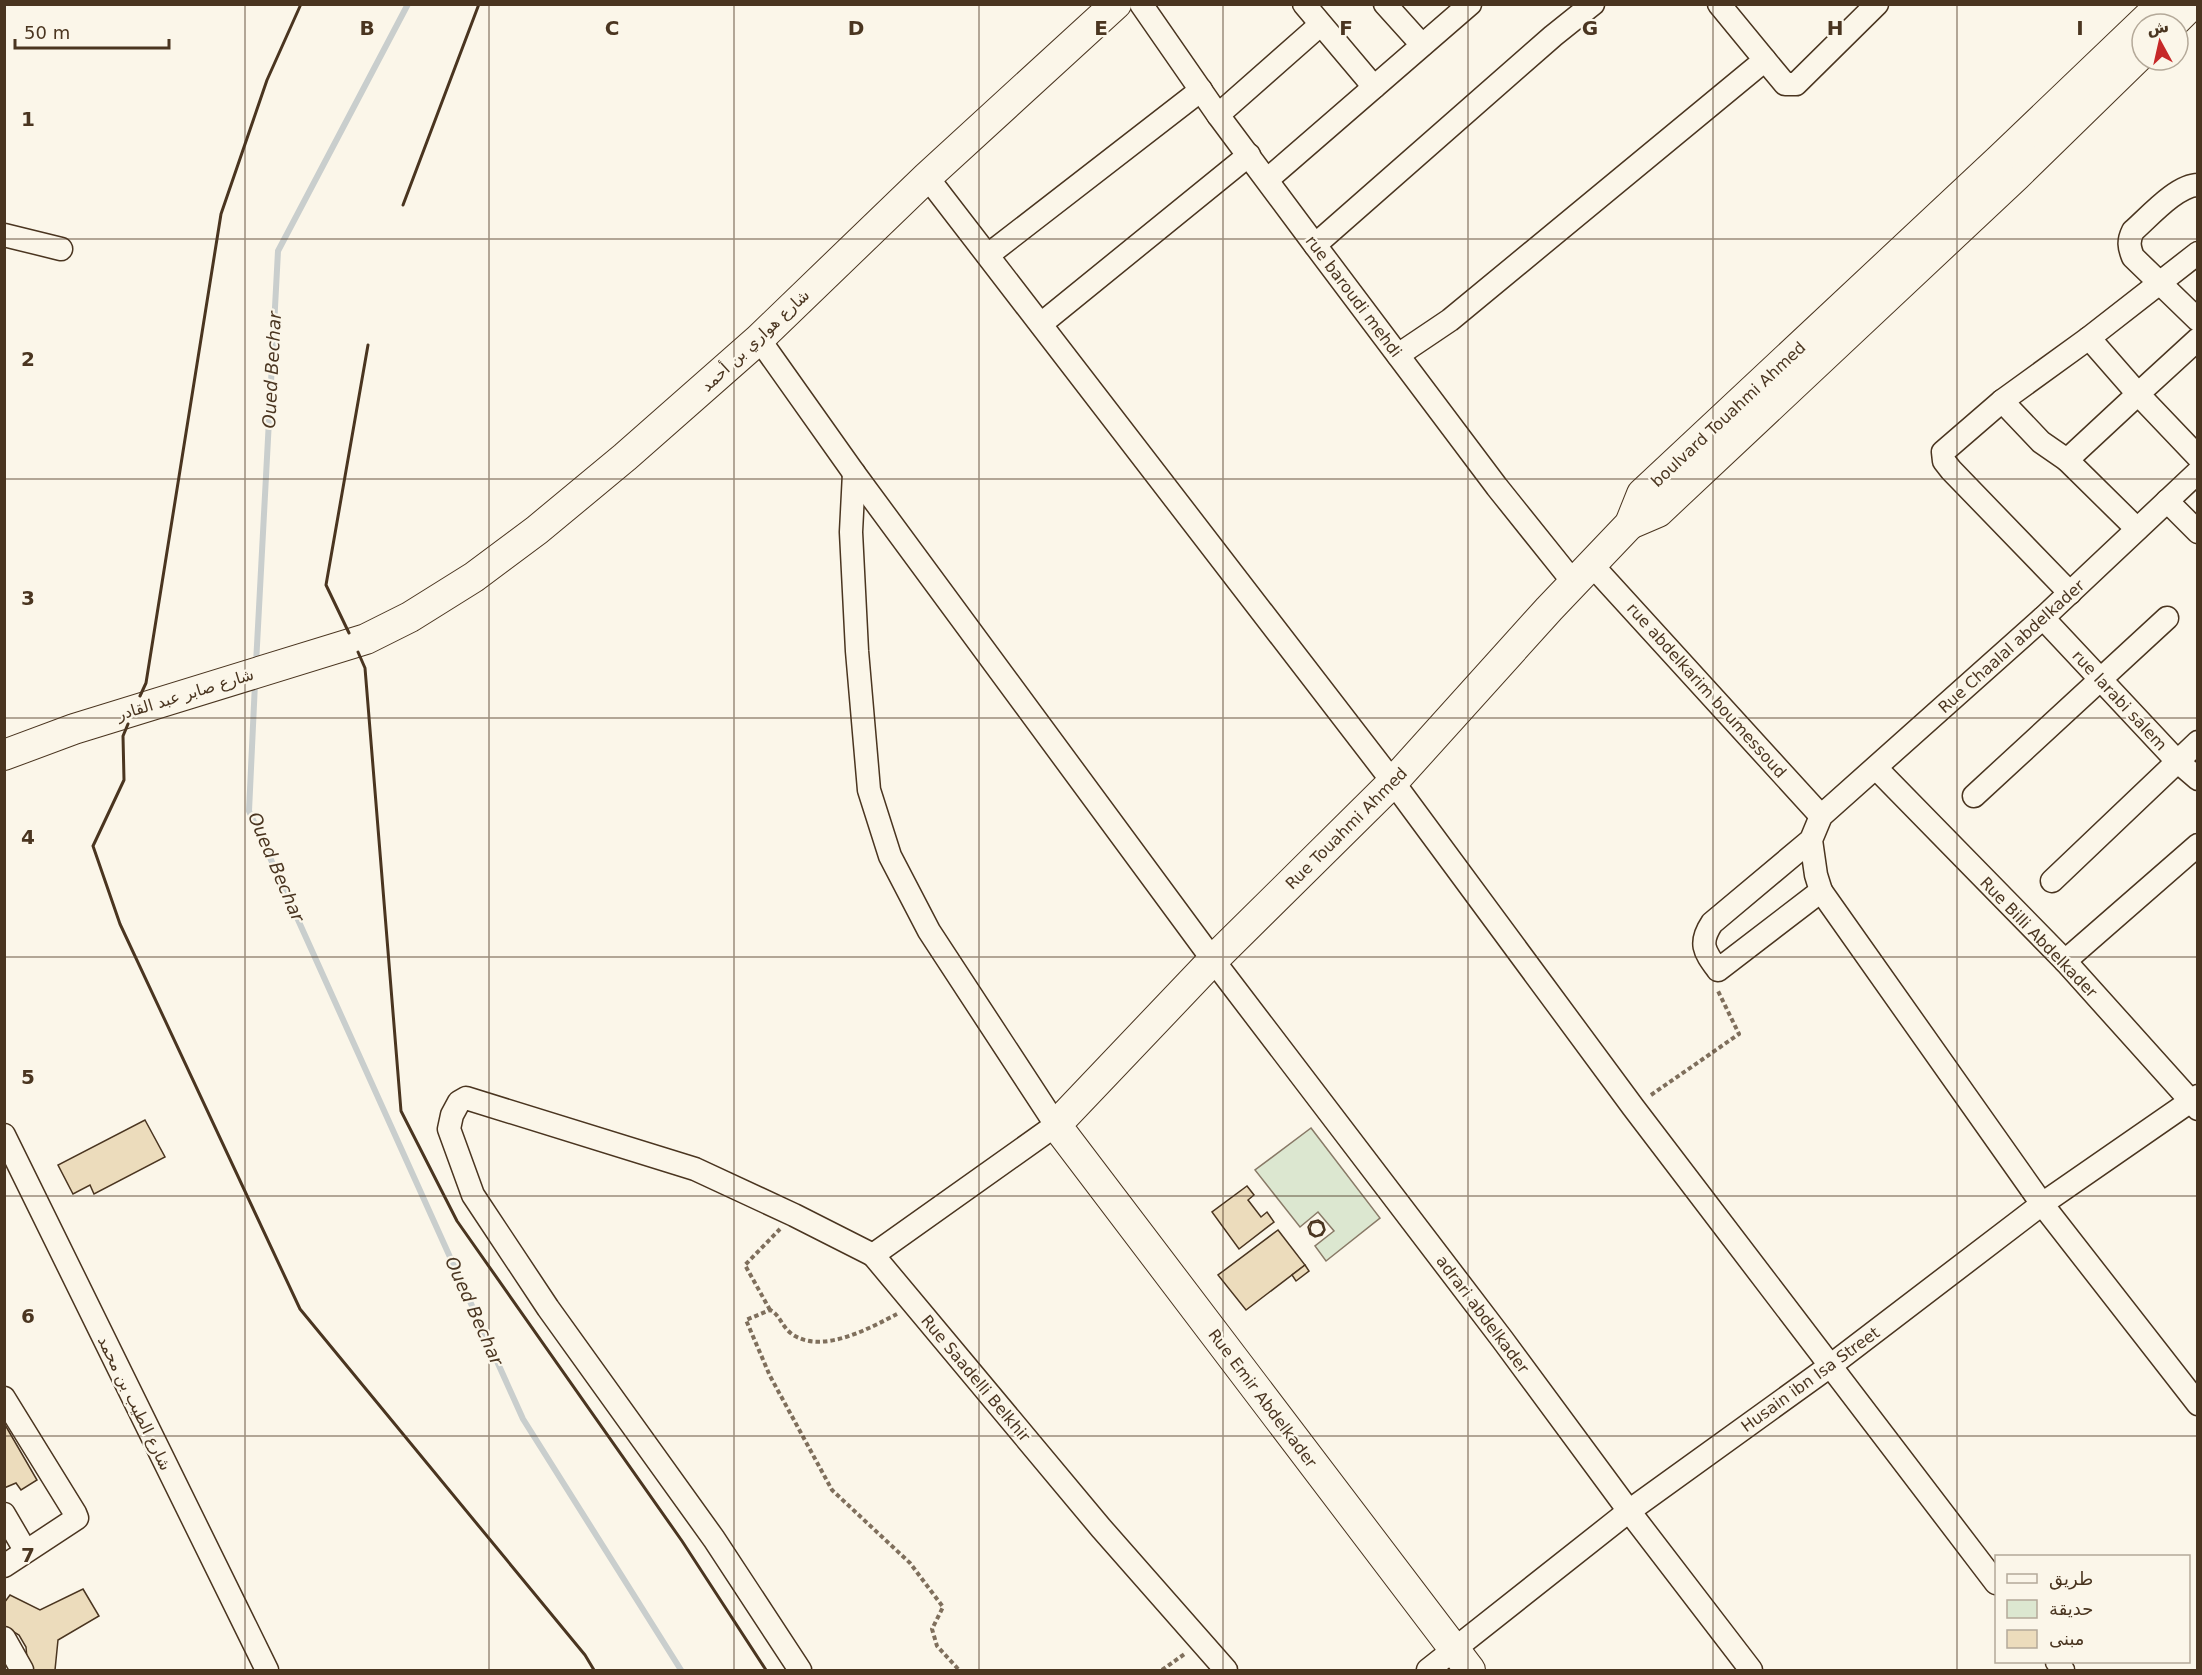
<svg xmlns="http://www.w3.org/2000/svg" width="2202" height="1675" font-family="'DejaVu Sans',Cairo,sans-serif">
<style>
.green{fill:#dce7d0;stroke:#887966;stroke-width:1.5}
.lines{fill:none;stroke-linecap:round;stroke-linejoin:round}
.stream{stroke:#c9cecd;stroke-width:6}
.building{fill:#ecdcbc;stroke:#4a3520;stroke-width:1.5;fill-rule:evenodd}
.minor-casing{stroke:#4a3520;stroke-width:25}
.major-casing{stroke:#4a3520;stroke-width:32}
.path{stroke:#7f6f5c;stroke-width:4;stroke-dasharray:4.5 3;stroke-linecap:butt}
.minor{stroke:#fbf6e9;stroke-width:22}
.major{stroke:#fbf6e9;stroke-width:30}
.wall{stroke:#4a3520;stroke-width:3}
.grid{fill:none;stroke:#4a3520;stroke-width:1.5;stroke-opacity:0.55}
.labels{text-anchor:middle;stroke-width:4.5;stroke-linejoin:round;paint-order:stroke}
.street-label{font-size:16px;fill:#4a3520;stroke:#fbf6e9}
.water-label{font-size:18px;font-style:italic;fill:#4a3520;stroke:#fbf6e9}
.grid-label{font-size:20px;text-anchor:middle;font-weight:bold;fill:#4a3520;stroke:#fbf6e9;stroke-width:4.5;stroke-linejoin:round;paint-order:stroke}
</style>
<rect width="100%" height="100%" fill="#fbf6e9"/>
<!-- green -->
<polygon class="green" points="1311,1128 1380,1218 1326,1261 1315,1246 1334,1231 1318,1212 1300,1227 1255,1170"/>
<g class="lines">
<!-- stream -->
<g class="stream">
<polyline points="256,664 278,251 408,4"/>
<polyline points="255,683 249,811 523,1419 681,1670"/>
</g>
</g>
<!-- building -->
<g class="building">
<polygon points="145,1120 165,1157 94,1194 90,1185 73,1194 58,1165"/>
<polygon points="1247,1186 1254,1195 1248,1200 1261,1217 1267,1212 1274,1222 1239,1249 1212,1212"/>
<path d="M1318,1220L1323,1223L1325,1230L1322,1235L1315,1237L1310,1234L1308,1227L1311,1222ZM1318,1222L1322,1224L1324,1230L1321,1234L1316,1236L1311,1233L1310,1228L1312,1223Z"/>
<polygon points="1278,1230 1305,1265 1246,1310 1218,1275"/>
<polygon points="1305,1265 1309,1271 1296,1281 1292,1275"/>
<polygon points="4,1423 37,1480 21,1490 16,1483 4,1488"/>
<polygon points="83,1589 99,1616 58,1640 55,1670 28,1670 26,1647 19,1635 4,1626 4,1603 10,1595 40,1610"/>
</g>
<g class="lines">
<defs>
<g id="minor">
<polyline points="1141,4 1218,115 1315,245 1497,487 1574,583"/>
<polyline points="1304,4 1374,87"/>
<polyline points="1385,4 1422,45"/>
<polyline points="1765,60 1785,84 1796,84 1877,4"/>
<polyline points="1218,115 1320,25"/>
<polyline points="927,177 1393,782 1633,1107 1996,1583"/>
<polyline points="1268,179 1470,4"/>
<path d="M2198,185C2177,185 2149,217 2133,231C2128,241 2129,247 2133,257L2198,320"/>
<polyline points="4,235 61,249"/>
<polyline points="1315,245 1553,36 1593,4"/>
<polyline points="988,255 1201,90"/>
<polyline points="1041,324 1249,155"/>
<polyline points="759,339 854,473 1213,960 1502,1339 1629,1511 1751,1670"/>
<polyline points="2198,339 2138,394 2198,457"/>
<polyline points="1398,355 1450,320 1765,60 1719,4"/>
<polyline points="2002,401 2041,442 2067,460 2138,394 2089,338"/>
<polyline points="2067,460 2137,529"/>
<polyline points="854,473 851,532 857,651 869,790 890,856 929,931 1056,1125 873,1255 1101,1528 1226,1670"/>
<polyline points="2167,501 2198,532"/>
<polyline points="1592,565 1821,816"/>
<polyline points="2070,593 1951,470 1944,461 1943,452 2002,401 2089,338 2198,253"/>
<polyline points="2043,618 2177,761 2198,779"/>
<polyline points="1876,768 2065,961 2198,1109"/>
<polyline points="1974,796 2167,618"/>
<path d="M1811,840L1712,923C1698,944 1705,952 1718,970L1821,891L1816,875L1811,840L1821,816L2043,618L2198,472"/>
<polyline points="2052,881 2198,742"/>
<polyline points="1821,891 2042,1204 2198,1404"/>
<polyline points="2065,961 2198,845"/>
<polyline points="4,1135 267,1670"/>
<polyline points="4,1398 75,1513 77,1518 4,1566"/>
<polyline points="4,1514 25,1550"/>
<polyline points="4,1638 22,1670"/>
<polyline points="2057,1662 2063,1670"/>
<polyline points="800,1670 714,1539 548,1308 473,1195 449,1129 452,1115 459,1102 466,1098 695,1169 794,1215 873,1255"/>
<polyline points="1428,1670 1629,1511 1830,1366 2042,1204 2198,1096"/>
</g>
<g id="major">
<polyline points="2172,24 2192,4"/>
<polyline points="1630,524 1658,512 2016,176 2142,53"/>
<polyline points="4,755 74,729 366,639 410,617 474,577 537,530 625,457 759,339 927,177 1116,4"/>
<polyline points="1470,1670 1056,1125 1213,960 1393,782 1549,609 1630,524 1642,494 2000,159 2162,4"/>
</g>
</defs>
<!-- minor casing -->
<use href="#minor" class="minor-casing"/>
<!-- major casing -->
<use href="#major" class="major-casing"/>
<!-- path -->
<g class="path">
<polyline points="1651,1095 1739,1034 1717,989"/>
<polyline points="770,1310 745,1265 780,1229"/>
<path d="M897,1314C870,1328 825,1353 795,1336C781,1328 781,1315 770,1310L746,1320L770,1376L832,1490L910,1563L943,1607L932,1629L937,1646L959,1670"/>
<polyline points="1162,1670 1186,1653"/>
</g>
<!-- minor -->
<use href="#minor" class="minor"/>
<!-- major -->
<use href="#major" class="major"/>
<!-- wall -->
<g class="wall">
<polyline points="403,205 479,4"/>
<polyline points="349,633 326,585 368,345"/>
<polyline points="358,652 365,668 401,1111 457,1221 682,1541 766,1670"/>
<polyline points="140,696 146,683 221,214 267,80 301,4"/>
<polyline points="128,724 123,736 124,780 93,846 120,924 300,1309 585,1655 594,1670"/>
</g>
</g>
<!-- grid -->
<path class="grid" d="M245,4V1670M489,4V1670M734,4V1670M979,4V1670M1223,4V1670M1468,4V1670M1713,4V1670M1957,4V1670M4,239H2198M4,479H2198M4,718H2198M4,957H2198M4,1196H2198M4,1436H2198"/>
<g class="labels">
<!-- street labels -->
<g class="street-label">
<text transform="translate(1354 296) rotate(53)" y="6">rue baroudi mehdi</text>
<text transform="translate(755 340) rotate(-43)" y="6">شارع هواري بن أحمد</text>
<text transform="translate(1728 414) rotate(-43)" y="6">boulvard Touahmi Ahmed</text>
<text transform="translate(2011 646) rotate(-42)" y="6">Rue Chaalal abdelkader</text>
<text transform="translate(1707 690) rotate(48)" y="6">rue abdelkarim boumessoud</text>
<text transform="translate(185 694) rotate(-17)" y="6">شارع صابر عبد القادر</text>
<text transform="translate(2120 700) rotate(47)" y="6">rue larabi salem</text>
<text transform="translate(1346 828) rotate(-45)" y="6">Rue Touahmi Ahmed</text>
<text transform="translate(2039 937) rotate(46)" y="6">Rue Billi Abdelkader</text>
<text transform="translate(1483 1314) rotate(53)" y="6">adrari abdelkader</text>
<text transform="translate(976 1378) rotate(50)" y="6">Rue Saadelli Belkhir</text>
<text transform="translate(1810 1379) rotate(-36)" y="6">Husain ibn Isa Street</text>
<text transform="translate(1263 1398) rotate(53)" y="6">Rue Emir Abdelkader</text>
<text transform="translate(135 1403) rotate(64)" y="6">شارع الطيب بن محمد</text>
</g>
<!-- water labels -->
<g class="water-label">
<text transform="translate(272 370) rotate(-87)" y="6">Oued Bechar</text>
<text transform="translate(276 867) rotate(67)" y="6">Oued Bechar</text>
<text transform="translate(474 1311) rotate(66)" y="6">Oued Bechar</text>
</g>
</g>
<g class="grid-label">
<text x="367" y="35">B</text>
<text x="612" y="35">C</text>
<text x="856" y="35">D</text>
<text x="1101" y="35">E</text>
<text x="1346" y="35">F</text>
<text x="1590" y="35">G</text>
<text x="1835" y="35">H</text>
<text x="2080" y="35">I</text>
<text x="28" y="126">1</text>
<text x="28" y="366">2</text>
<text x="28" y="605">3</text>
<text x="28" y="844">4</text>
<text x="28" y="1084">5</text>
<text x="28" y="1323">6</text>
<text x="28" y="1562">7</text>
</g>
<!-- border -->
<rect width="2202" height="1675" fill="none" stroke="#4a3520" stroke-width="12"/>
<!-- legend -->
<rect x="1995" y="1555" width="195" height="108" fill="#fbf6e9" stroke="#b4a999" stroke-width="1.5"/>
<rect x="2007" y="1574" width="30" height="9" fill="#fbf6e9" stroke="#b4a999" stroke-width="1.5"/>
<text x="2049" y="1585" font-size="18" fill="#4a3520">طريق</text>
<rect x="2007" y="1600" width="30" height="18" fill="#dce7d0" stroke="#b4a999" stroke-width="1.5"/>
<text x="2049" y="1615" font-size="18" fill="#4a3520">حديقة</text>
<rect x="2007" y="1630" width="30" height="18" fill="#ecdcbc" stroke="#b4a999" stroke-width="1.5"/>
<text x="2049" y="1645" font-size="18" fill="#4a3520">مبنى</text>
<!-- north arrow -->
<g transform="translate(2160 42) rotate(352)"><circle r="28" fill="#fbf6e9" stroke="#b4a999" stroke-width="1.5"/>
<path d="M0-4.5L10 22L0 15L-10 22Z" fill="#c62828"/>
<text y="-9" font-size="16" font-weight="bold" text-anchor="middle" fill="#4a3520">ش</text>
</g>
<!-- scale -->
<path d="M15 39v9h154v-9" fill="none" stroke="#4a3520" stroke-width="3"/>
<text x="24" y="39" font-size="18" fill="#4a3520" stroke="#fbf6e9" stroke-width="4.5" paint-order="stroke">50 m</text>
</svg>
